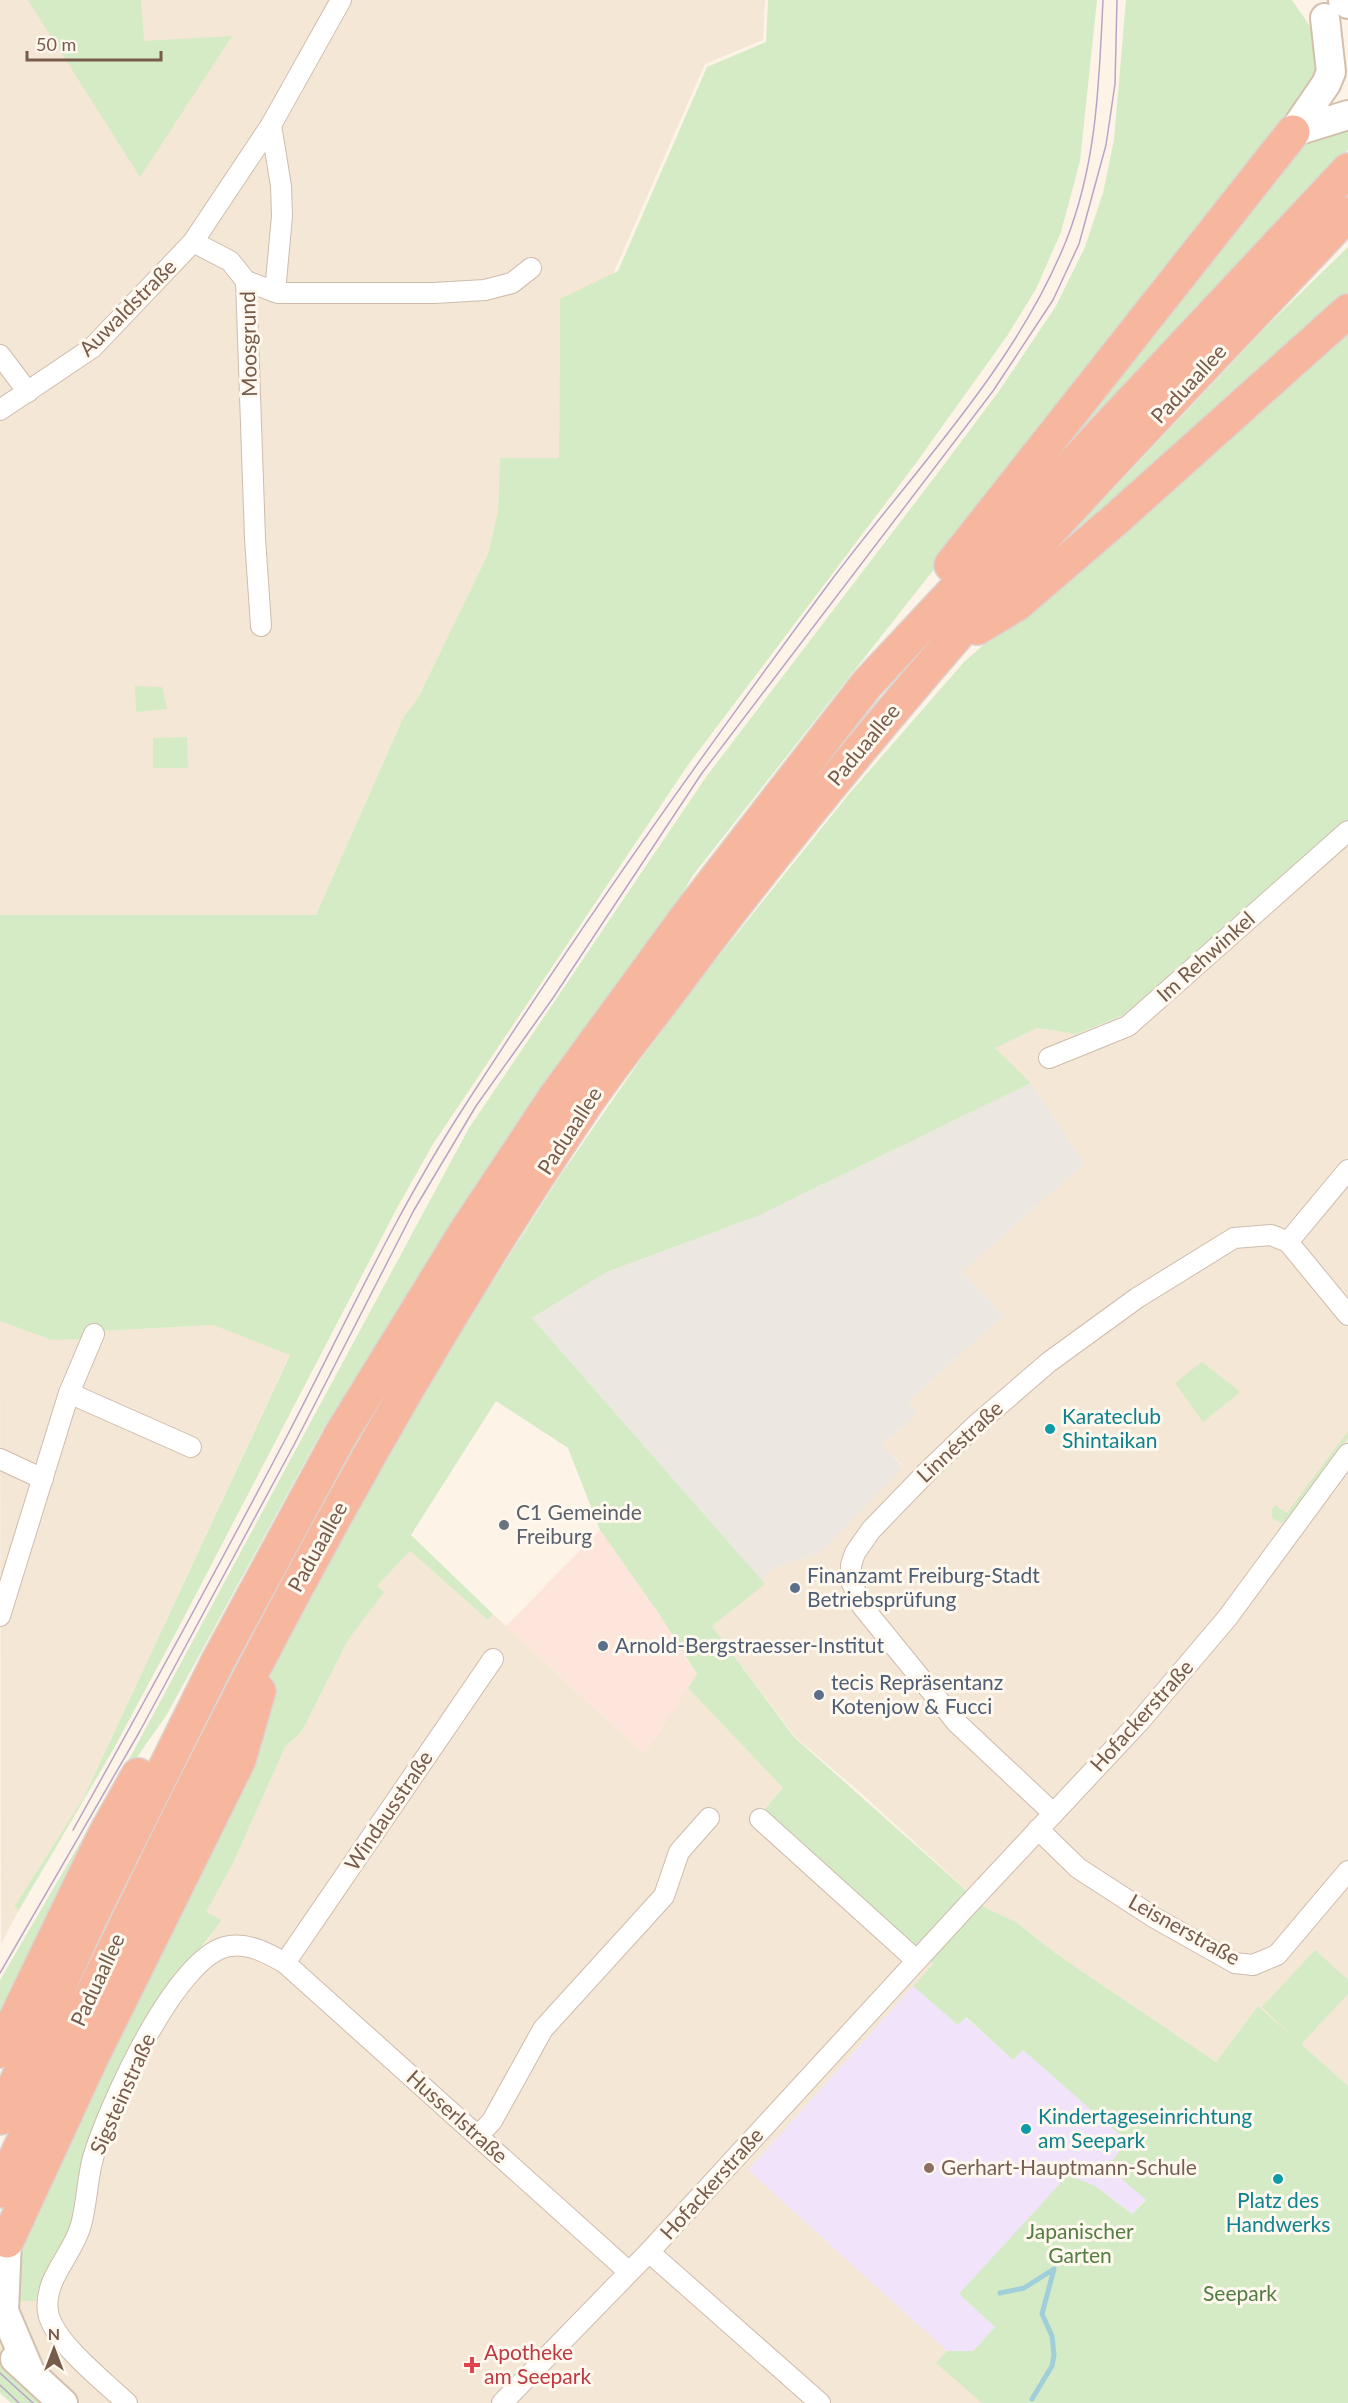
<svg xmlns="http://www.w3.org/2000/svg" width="1348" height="2403" font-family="Lato,sans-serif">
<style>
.residential{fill:#f4e7d5}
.commercial{fill:#fde5db}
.industrial{fill:#ede7e1}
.education{fill:#f1e3f9}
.green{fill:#d4ebc5}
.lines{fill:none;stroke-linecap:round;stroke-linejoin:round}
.stream{stroke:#a1cfd9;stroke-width:5}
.street-casing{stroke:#cfbcad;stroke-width:22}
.secondary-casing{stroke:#d4bfad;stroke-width:32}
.highway-casing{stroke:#dcd4d0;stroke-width:36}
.street{stroke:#fff;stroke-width:20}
.secondary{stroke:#fff;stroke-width:28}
.highway{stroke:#f7b69e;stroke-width:33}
.tram{stroke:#b8a4c7;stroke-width:1.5}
.culture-dot{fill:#0f9aa8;stroke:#fff8ee;stroke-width:2}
.worship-dot{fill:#6b7280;stroke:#fff8ee;stroke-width:2}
.service-dot{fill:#5c6f8a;stroke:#fff8ee;stroke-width:2}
.education-dot{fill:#8d6e63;stroke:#fff8ee;stroke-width:2}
.health-dot{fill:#e0444e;stroke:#fff8ee;stroke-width:2}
.labels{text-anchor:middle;stroke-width:6;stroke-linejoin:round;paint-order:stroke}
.street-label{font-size:21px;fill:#775b4b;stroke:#fff8ee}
.culture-label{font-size:21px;fill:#0d838f;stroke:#fff8ee;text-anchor:start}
.worship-label{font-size:21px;fill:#5b616d;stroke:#fff8ee;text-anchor:start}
.service-label{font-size:21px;fill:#4e5e75;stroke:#fff8ee;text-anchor:start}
.education-label{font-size:21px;fill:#785e54;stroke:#fff8ee;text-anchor:start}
.park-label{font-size:21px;fill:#537d42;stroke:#fff8ee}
.health-label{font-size:21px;fill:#be3a42;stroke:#fff8ee;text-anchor:start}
</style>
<rect width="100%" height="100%" fill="#fdf4e7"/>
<!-- residential -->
<g class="residential">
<polygon points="0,0 765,0 763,40 705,64 613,274 560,299 559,459 500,459 498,511 488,554 418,698 403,718 316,915 0,915"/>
<polygon points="1348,821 1348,2086 1258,2006 1216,2062 1055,1953 1016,1922 986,1908 861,1793 795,1737 712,1626 764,1584 761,1580 772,1569 820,1553 903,1466 882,1445 919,1413 908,1402 1004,1315 962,1272 1084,1164 1031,1083 994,1048 1037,1028 1078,1034 1131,1012"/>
<polygon points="0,1321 51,1340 84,1328 102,1331 213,1325 290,1354 84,1797 14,1907 19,1910 1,1944"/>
<polygon points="410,1551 488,1620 493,1614 644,1754 688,1688 783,1788 761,1812 905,1944 933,1964 748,2170 947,2351 937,2363 982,2403 48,2403 0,2358 0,2347 14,2301 36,2301 38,2285 73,2222 149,2018 168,1984 208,1940 220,1920 205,1912 234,1861 285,1747 302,1731 348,1640 383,1592 377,1586"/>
</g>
<!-- commercial -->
<polygon class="commercial" points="600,1530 659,1614 697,1675 644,1754 506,1626"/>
<!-- industrial -->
<polygon class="industrial" points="1031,1083 1084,1164 962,1272 1004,1315 908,1402 919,1413 882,1445 903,1467 820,1553 772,1569 761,1580 532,1318 607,1272 758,1216"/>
<!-- education -->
<polygon class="education" points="913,1986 958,2025 965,2017 1013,2060 1023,2050 1129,2142 1107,2166 1146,2199 1132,2214 1095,2186 959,2294 995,2327 973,2351 947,2351 748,2170"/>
<!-- green -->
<g class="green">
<polygon points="28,0 141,0 144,41 232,36 140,177"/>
<polygon points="768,0 1097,0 1080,161 1061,232 1036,289 1007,336 916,463 688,765 433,1144 397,1208 180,1625 113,1750 19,1910 14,1907 84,1797 290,1355 213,1325 102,1331 84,1329 81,1339 51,1340 0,1321 0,915 316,915 403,718 418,698 488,554 498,511 500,458 559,458 560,299 618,271 707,67 766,42"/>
<path d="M1126,0H1292L1316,35L1319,81L693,875L667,920L323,1429L166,1716C98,1808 51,1913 0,2014V1980L133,1752L469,1128L706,777L940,470L999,391L1056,306L1085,247L1103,193L1114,140Z"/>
<polygon points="1348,123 1348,150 1007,516 1299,145"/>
<polygon points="1348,247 1348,298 1028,579 1268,325"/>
<path d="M1348,323V821L1131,1012L1077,1034L1037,1028L995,1048L1031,1083L758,1216L607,1272L532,1318L765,1584L712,1626L794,1737L986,1908L1016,1922L1055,1953L1216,2062L1258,2006L1293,2037L1262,2007L1315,1950L1348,1980V1994L1301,2044L1348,2086V2403H982L936,2363L947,2351H973L995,2327L959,2294L1068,2175L1095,2186L1132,2214L1146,2200L1107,2166L1128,2142L1023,2050L1013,2060L966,2017L958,2025L913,1986L933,1964L905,1944L761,1813L783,1788L688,1688L697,1674L659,1614L600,1530L568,1448L496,1401L411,1535L493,1614L488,1620L410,1551L377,1586L384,1592L348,1640L302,1731L285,1747L234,1861L206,1912L221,1920C199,1955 166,1981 149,2019C120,2084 102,2154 74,2220C62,2248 40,2271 36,2301H14L20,2245L290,1631L433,1375L560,1176L641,1059L710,967L849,794L964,662Z"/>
<polygon points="135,686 162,687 167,709 136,712"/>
<polygon points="187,737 188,768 153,768 153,738"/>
<polygon points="1202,1362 1240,1392 1203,1422 1175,1383"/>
<polygon points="1348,1431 1348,1438 1287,1520 1281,1523 1272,1518 1272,1510 1275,1505 1287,1513"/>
<polygon points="0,2359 51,2403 11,2403 0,2393"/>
</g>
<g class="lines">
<!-- stream -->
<polyline class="stream" points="1000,2293 1024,2288 1054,2269 1042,2314 1052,2336 1054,2355 1052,2366 1032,2399"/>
<defs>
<g id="street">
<polyline points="271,125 281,186 282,216 275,292"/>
<polyline points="193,242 230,261 246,281"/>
<polyline points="246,281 255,538 261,626"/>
<polyline points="246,281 278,293 434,293 485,290 512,283 531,268"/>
<polyline points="0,355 28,392"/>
<polyline points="0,410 92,348 193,242 271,125 341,0"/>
<polyline points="1049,1058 1128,1026 1348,831"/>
<polyline points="1288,1242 1348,1170"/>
<polyline points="69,1393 191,1447"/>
<polyline points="0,1459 43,1479"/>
<polyline points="0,1616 69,1393 94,1334"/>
<polyline points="1053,1813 957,1723 862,1606 851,1581 851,1565 855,1553 871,1530 929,1470 977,1424 1049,1362 1137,1298 1234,1238 1271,1235 1288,1242 1348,1315"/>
<polyline points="760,1819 916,1960"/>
<polyline points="1038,1829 1078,1868 1155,1918 1235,1963 1253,1965 1277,1955 1348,1871"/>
<polyline points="285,1963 493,1659"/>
<polyline points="479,2135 492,2121 543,2029 664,1896 679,1852 709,1818"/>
<polyline points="649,2252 820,2403"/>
<path d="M127,2403C105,2382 53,2342 48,2312C43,2279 73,2255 81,2225C87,2203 87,2180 93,2158C107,2110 177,1952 230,1946C250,1943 269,1954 285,1963L629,2272"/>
<polyline points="502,2403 649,2252 966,1907 1140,1721 1228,1617 1348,1454"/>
</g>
<g id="secondary">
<polyline points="1343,0 1348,4"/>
<polyline points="1293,132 1326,84 1331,72 1325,18"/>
<polyline points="1293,132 1348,115"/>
<polyline points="7,2241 4,2311 30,2372"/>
<polyline points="15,2359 63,2403"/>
</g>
<g id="highway">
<polyline points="951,565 1293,132"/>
<polyline points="977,628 1017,604 1116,519 1348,311"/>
<polyline points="0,2051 104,1836 138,1775"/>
<polyline points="0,2118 88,1923 218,1661 340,1436 466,1231 555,1097 688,915 867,684 1348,170"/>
<path d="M0,2191C173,1818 354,1447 585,1105C614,1062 648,1021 679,979C763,866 853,756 945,649C1074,499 1213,358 1348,214"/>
<polyline points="7,2241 91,2059 239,1760 259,1691"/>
</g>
</defs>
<!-- street casing -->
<use href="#street" class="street-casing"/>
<!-- secondary casing -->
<use href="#secondary" class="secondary-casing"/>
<!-- highway casing -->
<use href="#highway" class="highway-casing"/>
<!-- street -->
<use href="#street" class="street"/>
<!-- secondary -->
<use href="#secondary" class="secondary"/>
<!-- highway -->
<use href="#highway" class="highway"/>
<!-- tram -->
<g class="tram">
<path d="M73,1830C146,1699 218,1568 287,1436C345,1325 396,1212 464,1107C579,928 703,753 830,582C911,474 1015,368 1066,241C1097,163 1099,83 1103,0"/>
<polyline points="0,1973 140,1731 295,1443 414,1210 476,1106 553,998 702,773 993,391 1053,300 1079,244 1106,145 1115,84 1117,0"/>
<polyline points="0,2373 33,2403"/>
<polyline points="0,2385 19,2403"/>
</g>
</g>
<!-- markers -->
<g class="culture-dot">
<circle cx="1050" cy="1429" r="6"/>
<circle cx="1026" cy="2129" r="6"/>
<circle cx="1278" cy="2179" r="6"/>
</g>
<circle class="worship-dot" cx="504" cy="1525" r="6"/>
<g class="service-dot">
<circle cx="795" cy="1588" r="6"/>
<circle cx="603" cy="1646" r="6"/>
<circle cx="819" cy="1695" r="6"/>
</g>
<circle class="education-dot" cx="929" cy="2168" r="6"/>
<path class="health-dot" d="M469 2356h6v6h6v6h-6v6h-6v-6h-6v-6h6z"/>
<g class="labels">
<!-- street labels -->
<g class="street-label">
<text transform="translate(128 308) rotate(-45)" y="7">Auwaldstraße</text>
<text transform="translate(249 344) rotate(-91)" y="7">Moosgrund</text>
<text transform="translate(1189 384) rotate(-47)" y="7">Paduaallee</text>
<text transform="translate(864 745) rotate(-50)" y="7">Paduaallee</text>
<text transform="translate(1206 957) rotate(-42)" y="7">Im Rehwinkel</text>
<text transform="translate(570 1131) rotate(-57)" y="7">Paduaallee</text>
<text transform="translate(960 1442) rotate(-43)" y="7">Linnéstraße</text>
<text transform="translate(318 1547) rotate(-61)" y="7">Paduaallee</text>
<text transform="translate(1142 1716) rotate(-48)" y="7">Hofackerstraße</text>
<text transform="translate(389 1811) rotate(-56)" y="7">Windausstraße</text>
<text transform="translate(1184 1930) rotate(29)" y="7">Leisnerstraße</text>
<text transform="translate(98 1980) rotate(-65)" y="7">Paduaallee</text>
<text transform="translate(123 2094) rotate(-66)" y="7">Sigsteinstraße</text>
<text transform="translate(457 2117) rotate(42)" y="7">Husserlstraße</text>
<text transform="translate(712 2184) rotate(-48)" y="7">Hofackerstraße</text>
</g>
<!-- culture labels -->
<g class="culture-label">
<text x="1062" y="1424">Karateclub<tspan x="1062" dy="24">Shintaikan</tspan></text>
<text x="1038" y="2124">Kindertageseinrichtung<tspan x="1038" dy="24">am Seepark</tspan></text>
<text x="1278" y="2208" text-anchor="middle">Platz des<tspan x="1278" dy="24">Handwerks</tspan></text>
</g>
<!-- worship labels -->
<g class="worship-label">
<text x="516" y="1520">C1 Gemeinde<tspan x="516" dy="24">Freiburg</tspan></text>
</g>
<!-- service labels -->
<g class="service-label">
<text x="807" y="1583">Finanzamt Freiburg-Stadt<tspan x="807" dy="24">Betriebsprüfung</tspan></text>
<text x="615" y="1653">Arnold-Bergstraesser-Institut</text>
<text x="831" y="1690">tecis Repräsentanz<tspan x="831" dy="24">Kotenjow &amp; Fucci</tspan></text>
</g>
<!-- education labels -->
<g class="education-label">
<text x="941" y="2175">Gerhart-Hauptmann-Schule</text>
</g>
<!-- park labels -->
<g class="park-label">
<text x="1080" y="2239">Japanischer<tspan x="1080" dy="24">Garten</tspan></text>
<text x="1240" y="2301">Seepark</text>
</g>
<!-- health labels -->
<g class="health-label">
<text x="484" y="2360">Apotheke<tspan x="484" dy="24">am Seepark</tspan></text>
</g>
</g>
<!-- north arrow -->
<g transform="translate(54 2349)" stroke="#fff8ee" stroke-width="4.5" paint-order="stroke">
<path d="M0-4.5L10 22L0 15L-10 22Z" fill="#775b4b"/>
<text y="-9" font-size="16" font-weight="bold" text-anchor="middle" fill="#775b4b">N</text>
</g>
<!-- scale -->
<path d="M27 51v9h134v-9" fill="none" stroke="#775b4b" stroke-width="3"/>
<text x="36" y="51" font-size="18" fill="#775b4b" stroke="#fff8ee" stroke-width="4.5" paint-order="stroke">50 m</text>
</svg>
